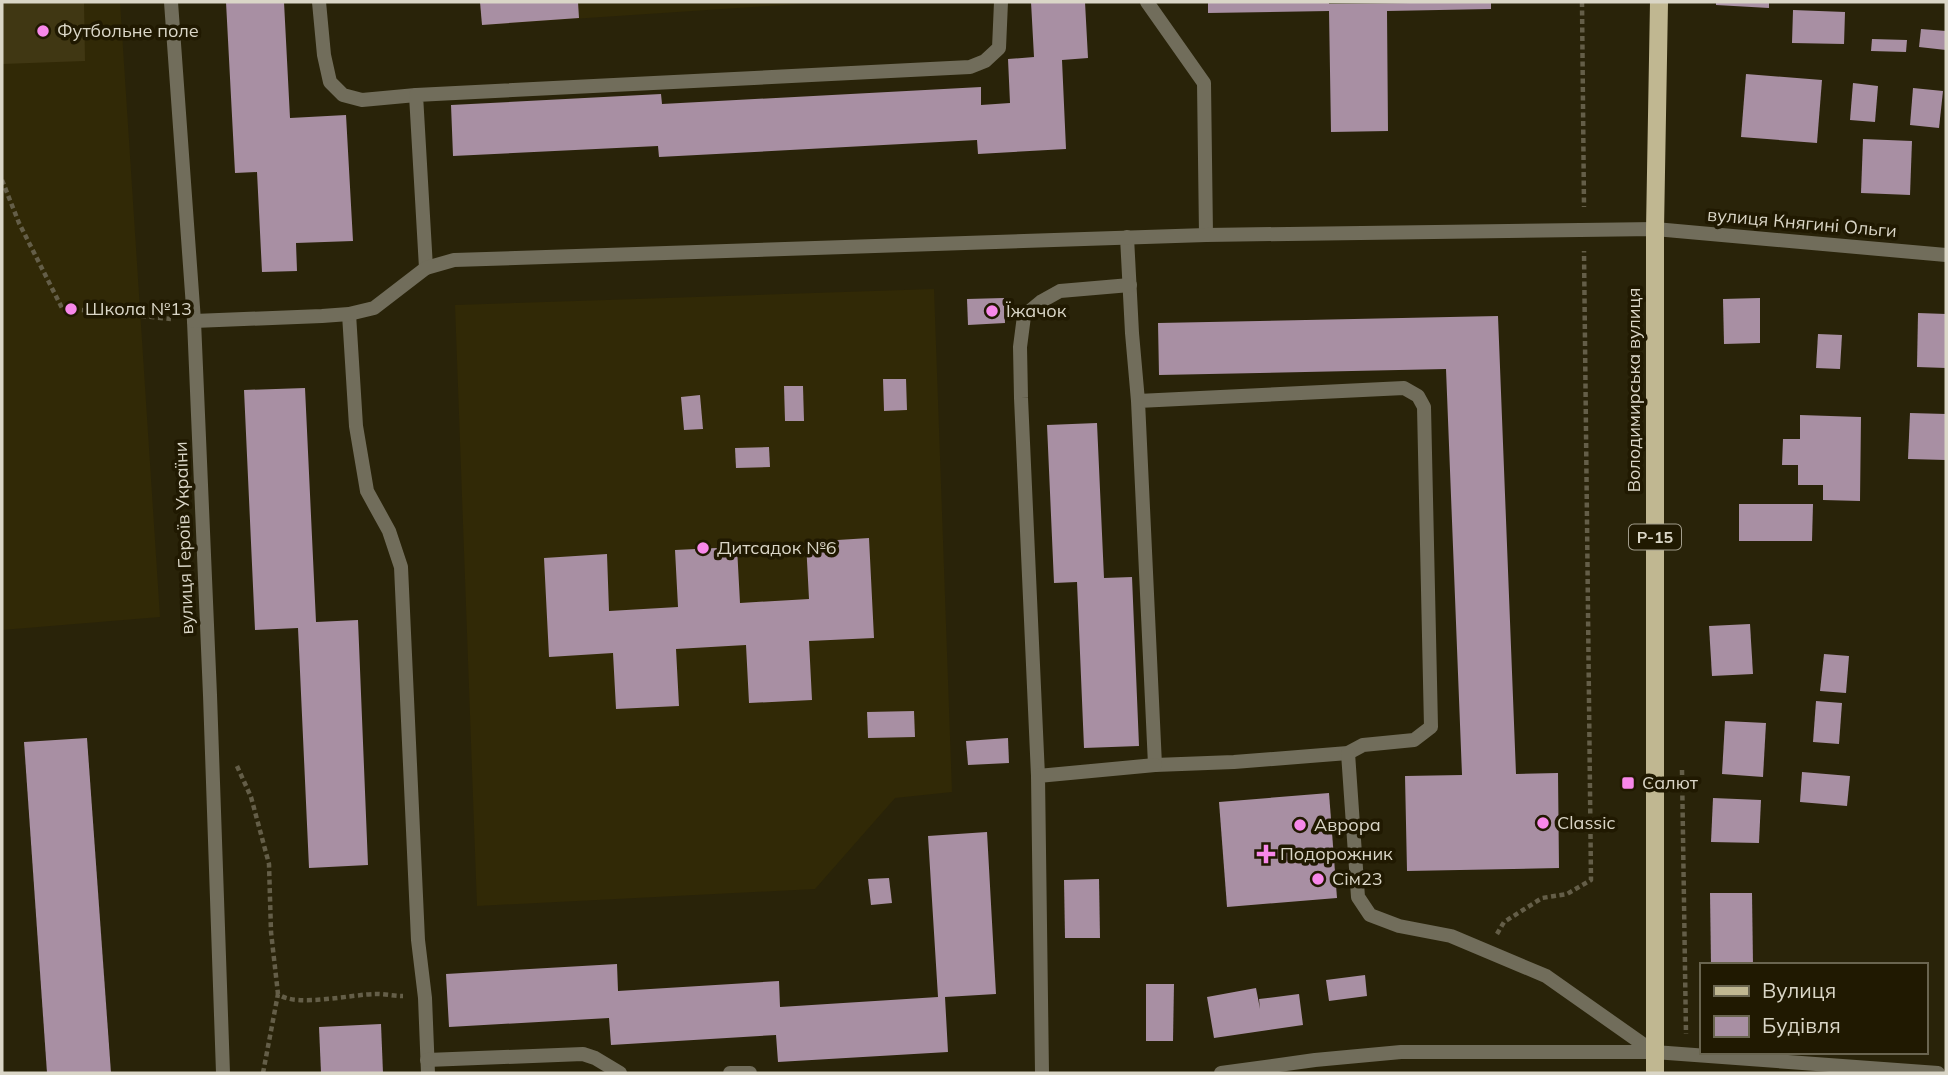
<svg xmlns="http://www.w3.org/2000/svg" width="1948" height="1075" font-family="Mulish,sans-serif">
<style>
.built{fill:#312906}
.green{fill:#403713}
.building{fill:#a88fa3}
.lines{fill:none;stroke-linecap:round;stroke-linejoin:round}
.path{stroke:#645e48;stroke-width:4.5;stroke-dasharray:5 3.5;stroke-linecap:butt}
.service{stroke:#716d5b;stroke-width:14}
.minor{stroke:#716d5b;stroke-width:14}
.primary{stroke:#c0b791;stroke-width:18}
.poi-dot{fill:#f888ea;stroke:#201901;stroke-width:2.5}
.labels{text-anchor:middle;stroke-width:7;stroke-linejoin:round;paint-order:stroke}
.shield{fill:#201901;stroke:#a29d8c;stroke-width:2}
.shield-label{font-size:16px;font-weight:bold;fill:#dad6c7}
.poi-label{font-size:18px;fill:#dad6c7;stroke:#201901;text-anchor:start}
.street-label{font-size:18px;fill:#dad6c7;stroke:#201901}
</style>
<rect width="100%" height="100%" fill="#292309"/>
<!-- built -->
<g class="built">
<polygon points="2,2 120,2 160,617 2,630"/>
<polygon points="480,2 830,2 482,25"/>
<polygon points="934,289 952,792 895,798 815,889 477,906 455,305"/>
</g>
<!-- green -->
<polygon class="green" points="2,2 84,2 85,61 2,64"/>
<!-- building -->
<g class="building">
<polygon points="226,2 284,2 290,118 346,115 353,241 296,243 297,271 262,272 257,172 235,173"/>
<polygon points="480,2 578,2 579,18 482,25"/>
<polygon points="1031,2 1085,2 1088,58 1062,60 1066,149 978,154 977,140 659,157 658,146 453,156 451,105 661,94 662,104 981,87 981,105 1010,103 1008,59 1034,57"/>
<polygon points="1208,2 1329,2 1329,4 1491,2 1491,9 1387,11 1388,131 1331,132 1329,11 1208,13"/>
<polygon points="1716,2 1769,2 1769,8 1716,5"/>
<polygon points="1793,10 1845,12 1844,44 1792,43"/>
<polygon points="1921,29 1946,31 1946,50 1919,47"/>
<polygon points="1872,39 1907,40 1906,52 1871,51"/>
<polygon points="1746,74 1822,80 1817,143 1741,137"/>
<polygon points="1853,83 1878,86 1875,122 1850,120"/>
<polygon points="1913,88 1943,91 1939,128 1910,125"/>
<polygon points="1863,139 1912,141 1910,195 1861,193"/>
<polygon points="1004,298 1005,323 968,325 967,299"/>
<polygon points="1760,298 1760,343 1724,344 1723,299"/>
<polygon points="1918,313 1946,314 1946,368 1917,367"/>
<polygon points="1498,316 1516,774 1558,773 1559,868 1407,871 1405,776 1462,775 1446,369 1159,375 1158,323"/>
<polygon points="1818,334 1842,335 1840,369 1816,368"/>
<polygon points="883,379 906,379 907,410 884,411"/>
<polygon points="784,386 803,386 804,421 785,421"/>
<polygon points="305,388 316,622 358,620 368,865 309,868 298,628 255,630 244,390"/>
<polygon points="700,395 703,429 684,430 681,397"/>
<polygon points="1910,413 1946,414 1946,460 1908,459"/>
<polygon points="1800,415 1861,417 1860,501 1823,500 1823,485 1798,485 1798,465 1782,465 1783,439 1800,439"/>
<polygon points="1097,423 1104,578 1132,577 1139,746 1084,748 1077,582 1054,583 1047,425"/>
<polygon points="769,447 770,467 736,468 735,448"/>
<polygon points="1739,504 1813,504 1812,541 1739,541"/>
<polygon points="869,538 874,638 809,641 812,700 749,703 746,645 676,649 679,706 616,709 613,653 549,657 544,558 607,554 609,611 678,607 675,550 737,547 740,603 809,599 806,542"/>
<polygon points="1750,624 1753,674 1712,676 1709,626"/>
<polygon points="1824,654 1849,656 1846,693 1820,691"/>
<polygon points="1816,701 1842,703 1839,744 1813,742"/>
<polygon points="914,711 915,737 868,738 867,712"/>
<polygon points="1725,721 1766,723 1763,777 1722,774"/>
<polygon points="87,738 111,1073 47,1073 24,742"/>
<polygon points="1008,738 1009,763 968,765 966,741"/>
<polygon points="1802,772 1850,776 1847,806 1800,802"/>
<polygon points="1329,793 1337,898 1227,907 1219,802"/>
<polygon points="1713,798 1761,800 1759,843 1711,842"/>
<polygon points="987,832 996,994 945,997 948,1052 778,1062 776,1035 611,1045 609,1018 449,1027 446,974 617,964 618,991 779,981 780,1007 938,997 928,836"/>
<polygon points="889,878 892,903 871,905 868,879"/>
<polygon points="1099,879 1100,938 1065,938 1064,880"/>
<polygon points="1710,893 1752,893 1753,965 1711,965"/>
<polygon points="1365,975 1367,996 1329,1001 1326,980"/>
<polygon points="1146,984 1174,984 1173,1041 1146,1041"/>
<polygon points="1256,988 1260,1009 1259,999 1299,994 1303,1025 1214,1038 1207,997"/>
<polygon points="381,1024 383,1073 321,1073 319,1027"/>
</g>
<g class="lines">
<!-- path -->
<g class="path">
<polyline points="1582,2 1584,207"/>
<polyline points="2,180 19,223 62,308 171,319"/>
<polyline points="237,766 251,797 269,864 271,932 278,994"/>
<polyline points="1682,770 1686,1034"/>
<polyline points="1497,934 1504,922 1542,898 1567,894 1591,880 1584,251"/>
<path d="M263,1073L278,994C296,1008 352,994 376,994C385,994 394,996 403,996"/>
</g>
<!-- service -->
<g class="service">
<polyline points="319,2 324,55 330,82 343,95 362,100 416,95"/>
<polyline points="1147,2 1204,83 1206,235"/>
<polyline points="1127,237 1132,333 1138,401 1155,765 1234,762 1348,753 1363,745 1414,740 1431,727 1424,407 1418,396 1404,388 1138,401"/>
<polyline points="426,268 416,95 970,67 985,61 999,48 1001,2"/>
<polyline points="349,314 356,426 367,491 389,531 401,567 418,940 425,998 428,1073"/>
<polyline points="1038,776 1021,398 1020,347 1024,316 1042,301 1060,291 1130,285"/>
<polyline points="427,1060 583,1054 595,1058 620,1073"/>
<polyline points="730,1073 750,1073"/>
<polyline points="1042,1073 1038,776 1155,765"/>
<polyline points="1221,1073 1315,1060 1401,1052 1654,1052 1546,976 1451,936 1399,926 1370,915 1358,897 1348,753"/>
</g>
<!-- minor -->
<g class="minor">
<polyline points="171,2 194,321 210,695 223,1073"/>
<polyline points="194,321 322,316 349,314 374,308 426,268 454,260 1206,235 1655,229 1946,255"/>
<polyline points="1654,1052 1938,1073"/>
</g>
<!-- primary -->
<polyline class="primary" points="1655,1073 1655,229 1659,2"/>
</g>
<!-- markers -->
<g class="poi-dot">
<circle cx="43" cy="31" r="7"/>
<circle cx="71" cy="309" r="7"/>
<circle cx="992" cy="311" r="7"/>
<circle cx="703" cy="548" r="7"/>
<rect x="1621" y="776" width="14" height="14" rx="3.5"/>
<circle cx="1543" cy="823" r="7"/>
<circle cx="1300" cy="825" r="7"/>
<path d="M1262.5 843.5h7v7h7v7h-7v7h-7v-7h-7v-7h7z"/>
<circle cx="1318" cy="879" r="7"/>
</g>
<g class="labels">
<!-- shield labels -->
<rect class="shield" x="1629" y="524.5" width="52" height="25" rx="5"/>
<g class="shield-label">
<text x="1655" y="543">Р-15</text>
</g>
<!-- poi labels -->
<g class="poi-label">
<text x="57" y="37">Футбольне поле</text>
<text x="85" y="315">Школа №13</text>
<text x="1006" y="317">Їжачок</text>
<text x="717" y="554">Дитсадок №6</text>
<text x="1642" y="789">Салют</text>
<text x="1557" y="829">Classic</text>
<text x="1314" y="831">Аврора</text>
<text x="1280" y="860">Подорожник</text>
<text x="1332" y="885">Сім23</text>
</g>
<!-- street labels -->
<g class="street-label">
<text transform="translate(1802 223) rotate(5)" y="6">вулиця Княгині Ольги</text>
<text transform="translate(1634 390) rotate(-90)" y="6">Володимирська вулиця</text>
<text transform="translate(184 538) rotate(-92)" y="6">вулиця Героїв України</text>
</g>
</g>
<!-- border -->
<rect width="1948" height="1075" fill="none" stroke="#dad6c7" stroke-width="7"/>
<!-- legend -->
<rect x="1700" y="963" width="228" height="91" fill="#201901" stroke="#6a6550" stroke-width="2"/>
<rect x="1714" y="986" width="35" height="10" fill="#c0b791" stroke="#6a6550" stroke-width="2"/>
<text x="1762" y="998" font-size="21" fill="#dad6c7">Вулиця</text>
<rect x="1714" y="1016" width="35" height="21" fill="#a88fa3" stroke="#6a6550" stroke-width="2"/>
<text x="1762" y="1033" font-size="21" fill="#dad6c7">Будівля</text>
</svg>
